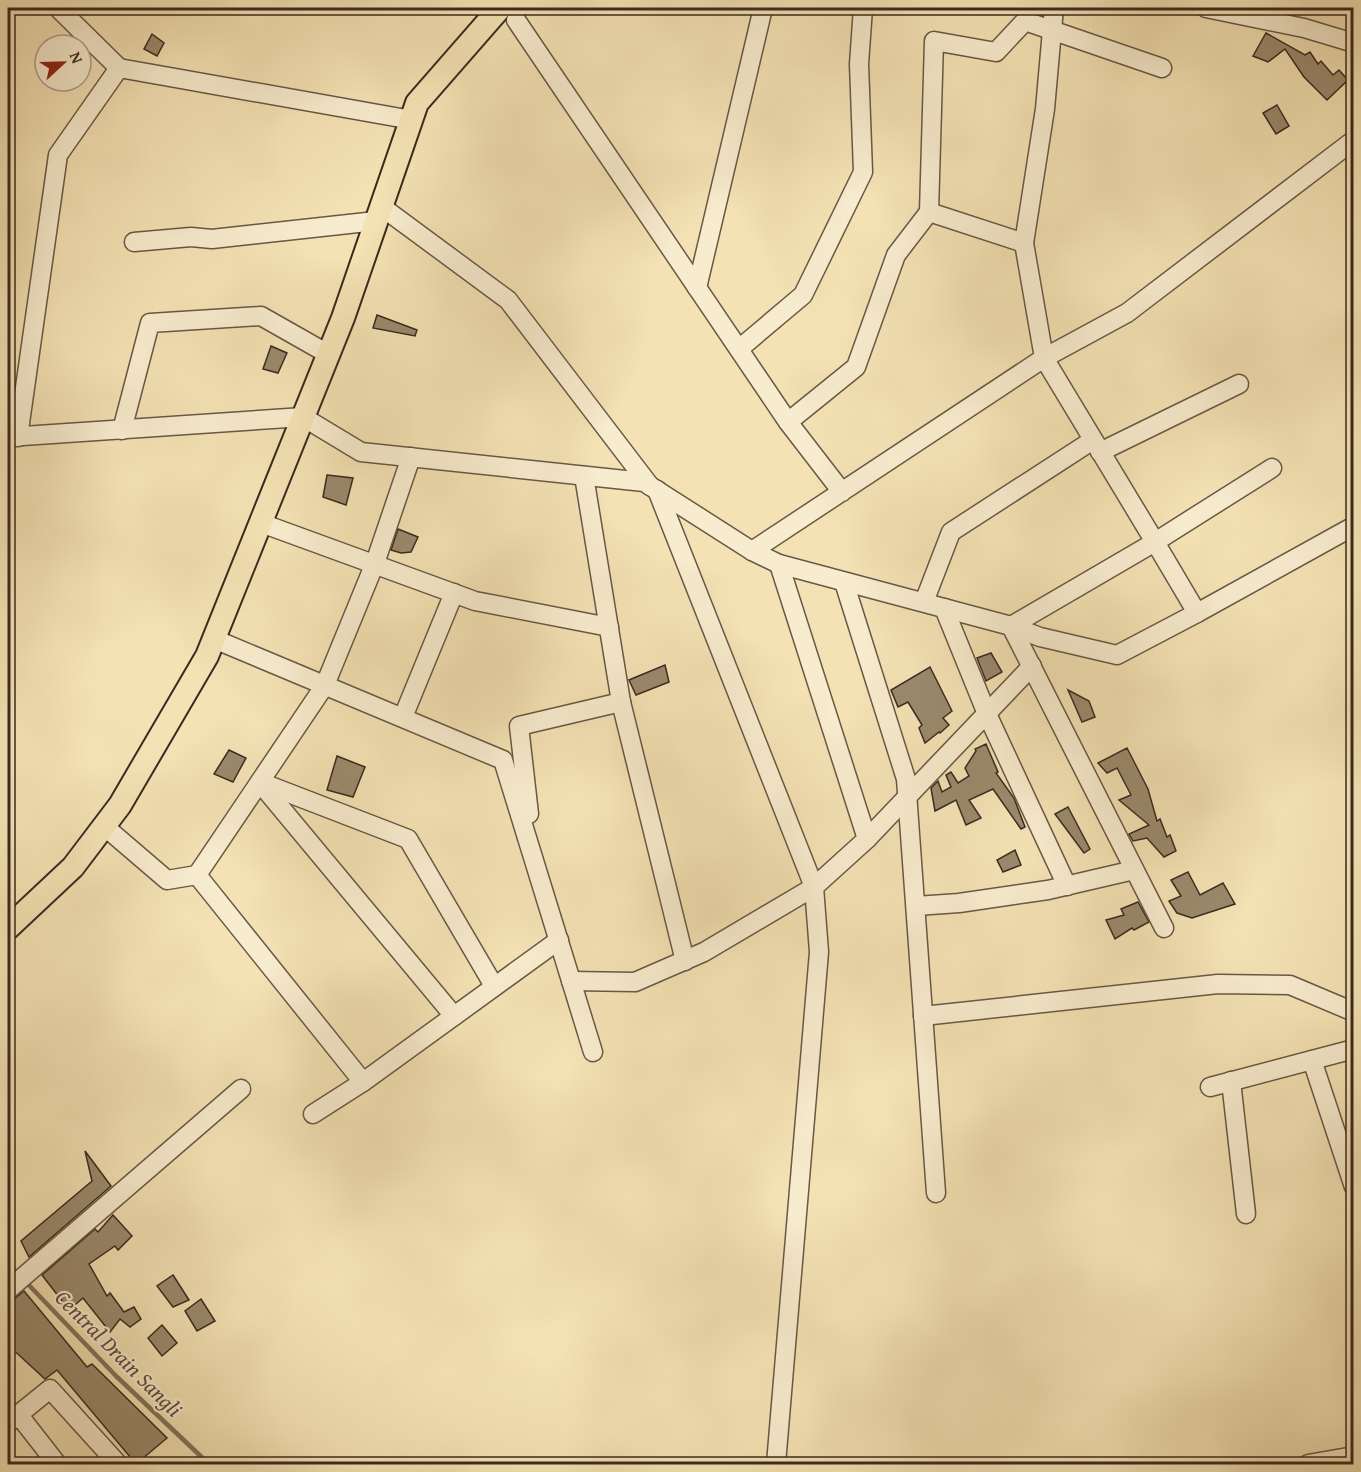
<svg xmlns="http://www.w3.org/2000/svg" width="1361" height="1472" font-family="'Gentium Book Plus',serif">
<style>
.lines{fill:none;stroke-linecap:round;stroke-linejoin:round}
.stream{stroke:#83735b;stroke-width:4.5}
.building{fill:#9a8a6d;stroke:#392a20;stroke-width:1.5}
.minor-casing{stroke:#685845;stroke-width:21}
.major-casing{stroke:#392a20;stroke-width:26}
.minor{stroke:#f8ecce;stroke-width:18}
.major{stroke:#f4e2b4;stroke-width:22}
.labels{text-anchor:middle;stroke-width:4.5;stroke-linejoin:round;paint-order:stroke}
.water-label{font-size:22px;font-style:italic;fill:#5e4e3d;stroke:#f8ecce}
</style>
<rect width="100%" height="100%" fill="#f4e2b4"/>
<filter id="stains"><feTurbulence type="fractalNoise" baseFrequency=".00333" numOctaves="4"/><feColorMatrix values="0 0 0 0 .2 0 0 0 0 .09 0 0 0 0 .02 0 0 0 .5 -.17"/></filter>
<radialGradient id="worn" r=".72"><stop offset=".6" stop-color="#630" stop-opacity="0"/><stop offset="1" stop-color="#630" stop-opacity=".3"/></radialGradient>
<g class="lines">
<!-- stream -->
<g class="stream">
<polyline points="8,1263 18,1274"/>
<polyline points="24,1280 116,1376 209,1464"/>
</g>
</g>
<!-- building -->
<g class="building">
<polygon points="1266,33 1305,55 1310,52 1318,64 1321,61 1333,75 1339,70 1348,80 1327,100 1304,77 1285,49 1268,62 1253,56"/>
<polygon points="152,34 164,43 157,56 144,49"/>
<polygon points="1277,105 1289,126 1276,134 1263,113"/>
<polygon points="377,315 417,330 415,336 373,328"/>
<polygon points="271,346 287,353 278,373 263,369"/>
<polygon points="327,475 353,478 346,505 323,497"/>
<polygon points="398,529 418,537 411,552 401,553 391,550"/>
<polygon points="991,653 1002,672 986,681 977,658"/>
<polygon points="665,665 669,682 636,695 629,680"/>
<polygon points="930,667 952,711 943,718 949,725 940,733 939,732 925,743 919,728 922,725 908,702 898,707 891,690"/>
<polygon points="1068,690 1089,701 1095,717 1082,722"/>
<polygon points="986,744 998,772 996,773 1014,798 1025,827 1021,829 993,789 969,800 981,818 966,825 956,800 935,811 931,788 938,781 942,792 951,787 946,775 951,772 958,783 969,776 965,768 976,751 975,749"/>
<polygon points="1127,748 1148,789 1157,821 1160,819 1167,837 1170,835 1176,851 1164,857 1147,838 1133,841 1129,834 1149,825 1119,800 1131,795 1117,768 1107,773 1098,763"/>
<polygon points="229,750 246,758 233,782 214,774"/>
<polygon points="337,756 365,767 353,797 327,790"/>
<polygon points="1068,807 1090,849 1084,853 1055,814"/>
<polygon points="1015,850 1021,865 1003,872 997,860"/>
<polygon points="1188,872 1200,895 1223,883 1235,904 1192,918 1177,913 1169,901 1181,896 1171,880"/>
<polygon points="1138,902 1149,922 1134,930 1132,928 1115,939 1106,920 1124,915 1121,909"/>
<polygon points="85,1151 111,1186 29,1257 21,1241 92,1181"/>
<polygon points="113,1215 132,1236 118,1250 115,1246 89,1264 107,1296 110,1293 124,1312 134,1307 141,1319 130,1327 120,1319 110,1332 83,1298 69,1310 42,1275 95,1229 98,1232"/>
<polygon points="173,1275 189,1300 173,1307 157,1286"/>
<polygon points="24,1291 87,1367 92,1364 167,1438 136,1464 57,1370 45,1379 8,1345 8,1304"/>
<polygon points="201,1299 215,1321 197,1331 185,1311"/>
<polygon points="162,1325 177,1343 162,1356 148,1338"/>
</g>
<g class="lines">
<defs>
<g id="minor">
<polyline points="58,8 119,68"/>
<polyline points="1206,8 1304,28 1354,43"/>
<polyline points="516,20 788,422"/>
<polyline points="382,207 508,300 650,486"/>
<polyline points="929,212 934,41 996,52 1025,21 1162,68"/>
<polyline points="134,242 191,237 212,239 376,221"/>
<polyline points="1024,243 1045,109 1054,8"/>
<polyline points="697,288 763,8"/>
<polyline points="739,349 803,295 863,172 859,64 863,8"/>
<polyline points="122,430 150,323 261,316 328,354"/>
<polyline points="8,437 303,417 361,452 644,482 752,551 779,564 1011,626 1040,637 1117,655 1197,613 1354,526"/>
<polyline points="18,437 58,155 119,68 412,120"/>
<polyline points="1100,452 1239,384"/>
<polyline points="584,476 621,702 685,961"/>
<polyline points="261,523 475,601 609,627"/>
<polyline points="752,551 1044,358 1024,243 929,212 896,255 856,367 788,422 842,492"/>
<polyline points="844,582 906,779 936,1193"/>
<polyline points="924,602 951,532 1093,440"/>
<polyline points="944,608 987,714 1067,886"/>
<polyline points="1197,613 1155,542 1272,468"/>
<polyline points="1011,626 1155,542 1044,358 1127,313 1354,140"/>
<polyline points="1011,626 1164,928"/>
<polyline points="214,639 503,760 593,1052"/>
<polyline points="403,717 454,593"/>
<polyline points="260,782 408,839 494,986"/>
<polyline points="261,784 454,1016"/>
<polyline points="529,814 519,726 621,702"/>
<polyline points="104,826 167,880 197,875 363,1082 559,940"/>
<polyline points="867,839 1032,666"/>
<polyline points="197,875 325,685 375,563 411,457"/>
<polyline points="916,906 959,903 1048,890 1134,870"/>
<polyline points="571,981 635,982 704,952 814,887 657,490"/>
<polyline points="923,1016 1218,984 1290,985 1354,1012"/>
<polyline points="1312,1060 1354,1187"/>
<polyline points="1231,1081 1246,1214"/>
<polyline points="1210,1087 1354,1049"/>
<polyline points="313,1114 363,1082"/>
<polyline points="8,1290 241,1089"/>
<polyline points="18,1414 57,1464"/>
<polyline points="8,1423 50,1389 118,1464"/>
<polyline points="776,1464 819,952 814,887 867,839 779,564"/>
<polyline points="1308,1464 1354,1456"/>
</g>
<polyline id="major" points="8,928 73,867 120,805 207,656 343,318 417,103 500,8"/>
</defs>
<!-- minor casing -->
<use href="#minor" class="minor-casing"/>
<!-- major casing -->
<use href="#major" class="major-casing"/>
<!-- minor -->
<use href="#minor" class="minor"/>
<!-- major -->
<use href="#major" class="major"/>
</g>
<g class="labels">
<!-- water labels -->
<g class="water-label">
<text transform="translate(119 1353) rotate(45)" y="8">Central Drain Sangli</text>
</g>
</g>
<!-- margin -->
<rect width="1361" height="1472" fill="none" stroke="#f4e2b4" stroke-width="30"/>
<rect x="9" y="9" width="1343" height="1454" fill="none" stroke="#392a20" stroke-width="3"/>
<rect x="15" y="15" width="1331" height="1442" fill="none" stroke="#392a20" stroke-width="1.5"/>
<!-- north arrow -->
<g transform="translate(63 63) rotate(68)"><circle r="28" fill="#f8ecce" stroke="#ac9e88" stroke-width="1.5"/>
<path d="M0-4.5L10 22L0 15L-10 22Z" fill="#8f2418"/>
<text y="-9" font-size="16" font-weight="bold" text-anchor="middle" fill="#392a20">N</text>
</g>
<rect width="100%" height="100%" filter="url(#stains)"/>
<rect width="100%" height="100%" fill="url(#worn)"/>
</svg>
